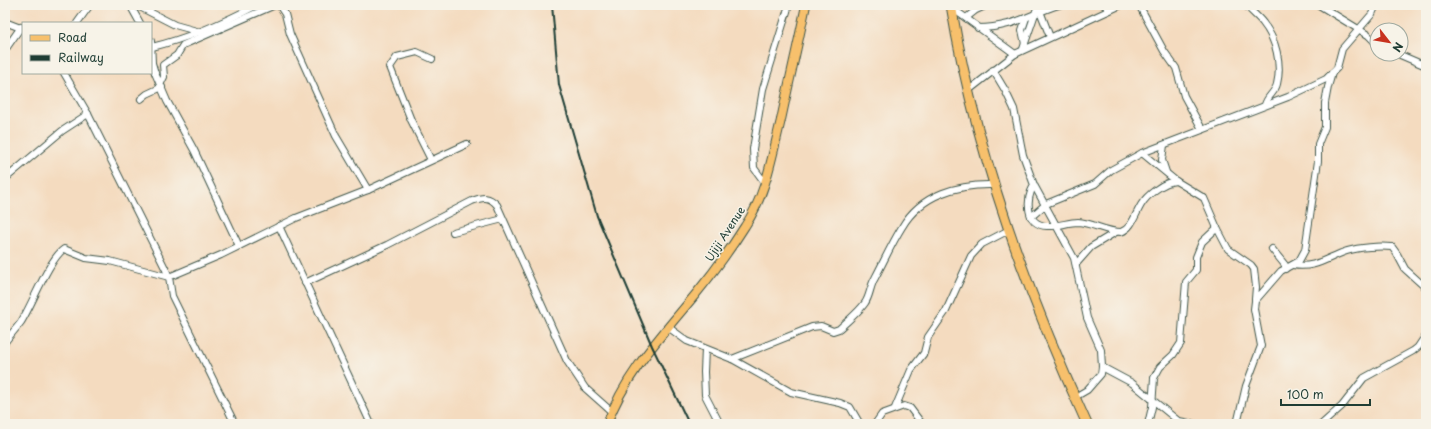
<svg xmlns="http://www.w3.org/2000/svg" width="1431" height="429" font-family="'Playpen Sans',sans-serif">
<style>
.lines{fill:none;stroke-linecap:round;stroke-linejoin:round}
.minor-casing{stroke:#3f5549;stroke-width:8}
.major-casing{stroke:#3f5549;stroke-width:10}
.highway-casing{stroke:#3f5549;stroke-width:11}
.minor{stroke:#fff;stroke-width:6}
.major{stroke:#f7c06c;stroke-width:8}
.highway{stroke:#f7c06c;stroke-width:9}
.rail{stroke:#1f3d34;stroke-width:2}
.labels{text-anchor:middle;stroke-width:3;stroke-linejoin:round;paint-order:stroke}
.street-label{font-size:11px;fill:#1f3d34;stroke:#f7f3e8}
</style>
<rect width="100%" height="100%" fill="#f7f3e8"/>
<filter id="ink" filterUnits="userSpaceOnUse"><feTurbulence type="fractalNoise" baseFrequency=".025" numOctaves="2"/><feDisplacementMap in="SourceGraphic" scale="8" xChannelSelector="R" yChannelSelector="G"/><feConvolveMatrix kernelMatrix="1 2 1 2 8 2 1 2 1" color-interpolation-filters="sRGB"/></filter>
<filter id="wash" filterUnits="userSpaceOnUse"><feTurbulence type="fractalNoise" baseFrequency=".012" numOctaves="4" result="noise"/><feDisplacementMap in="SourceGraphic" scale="16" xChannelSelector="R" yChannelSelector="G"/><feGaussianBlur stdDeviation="0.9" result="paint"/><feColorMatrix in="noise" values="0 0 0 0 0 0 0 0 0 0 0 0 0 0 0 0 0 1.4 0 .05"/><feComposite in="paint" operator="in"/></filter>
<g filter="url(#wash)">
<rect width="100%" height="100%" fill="#f4dbbf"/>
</g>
<g filter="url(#ink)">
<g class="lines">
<defs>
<g id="minor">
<polyline points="130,5 140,23"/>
<polyline points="136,5 175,25 200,32"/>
<polyline points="279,5 285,14 290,34 336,136 368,190"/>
<polyline points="1104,5 1111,9"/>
<polyline points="1139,5 1164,51 1176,68 1184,96 1202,129"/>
<path d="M1246,5C1251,12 1258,16 1263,23C1276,39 1282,64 1277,84C1275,93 1267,96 1265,105"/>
<polyline points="1319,5 1368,35 1377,44"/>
<polyline points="952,8 1015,54"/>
<polyline points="1040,11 1050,37"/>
<polyline points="966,18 976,10 987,5"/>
<polyline points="5,22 23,29"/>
<polyline points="77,23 90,5"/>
<path d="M978,28C1013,28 1027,15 1059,5"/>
<polyline points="151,41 152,63 155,73 167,101 194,150 239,246"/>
<polyline points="1025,44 1022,30 1026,18"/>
<path d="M152,47C189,38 223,23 257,5"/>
<polyline points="1023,49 1038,5"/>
<polyline points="5,50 21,27"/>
<polyline points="1398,54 1426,66"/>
<polyline points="993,70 1005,90 1014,109 1023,155 1034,185 1074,258 1087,318 1101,350 1102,367 1101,374 1087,390 1075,397"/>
<polyline points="64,73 88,114 166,270 169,277 172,296 235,424"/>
<polyline points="161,83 164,77 163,65 177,55 183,45 275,5"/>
<polyline points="969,90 1015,54 1121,5"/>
<polyline points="141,99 147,94 162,87"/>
<polyline points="1164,145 1162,160 1166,172"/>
<polyline points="1142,153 1176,181 1204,198 1217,228 1228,249 1251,265 1254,269 1256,287 1255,299"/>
<polyline points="431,160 411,120 390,67 397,57 417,52 432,59"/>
<polyline points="5,179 62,131 88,114"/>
<polyline points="765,183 754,168 753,149 763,89 789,5"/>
<path d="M1034,185C1026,199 1025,225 1047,226C1057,227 1068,222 1078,222C1093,223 1106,232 1121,232C1132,228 1135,215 1141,205C1147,195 1163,182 1176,181"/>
<polyline points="1031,217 1046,204 1095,184 1111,170 1142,153 1288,97 1326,79 1332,73"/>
<polyline points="279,226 371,424"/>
<polyline points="453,232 503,219"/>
<polyline points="1272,249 1285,265 1285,269"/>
<polyline points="1076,264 1091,247 1116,232"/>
<path d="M1293,265C1315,269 1328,257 1347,251C1360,247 1379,246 1392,247L1397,254L1405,269L1426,288"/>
<path d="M305,283L387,245L472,201C483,197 489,196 497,205L567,361L585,388L612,412"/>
<polyline points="668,327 687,341 732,359 791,392 840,403 850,407 860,424"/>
<path d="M5,342C10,335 16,329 21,322C32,305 49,259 64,249L86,258L110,261L169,277L221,255L296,218L368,190L467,144"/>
<polyline points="705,349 704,372 705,395 720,424"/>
<path d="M732,359L812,327L821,326L833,331L839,329C847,321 858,313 865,303C870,296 870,286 875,278C884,261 892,243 902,227C921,194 959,184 994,185"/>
<polyline points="1102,367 1132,383 1182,424"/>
<polyline points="895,408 911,370 924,353 928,337 946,311 971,256 982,244 1009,230"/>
<polyline points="1179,421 1195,424"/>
<polyline points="875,424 882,414 904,406 910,408 922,424"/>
<polyline points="1148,424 1152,407 1154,378 1160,367 1173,355 1181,343 1186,282 1196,270 1196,257 1202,242 1217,228"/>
<polyline points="1237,424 1246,386 1261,346 1254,309 1255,301 1281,271 1299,261 1305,250 1318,161 1318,144 1325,127 1325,103 1328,87 1332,73 1337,68 1342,49 1372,14 1376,5"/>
<polyline points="1322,424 1342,406 1364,378 1413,351 1418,347 1426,335"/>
</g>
<path id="major" d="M607,424C625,374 662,335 695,295C713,273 730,250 745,226C766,195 772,156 781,120C789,82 798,44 806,5"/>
<path id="highway" d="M951,5C975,150 1026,291 1087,424"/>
</defs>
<!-- minor casing -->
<use href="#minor" class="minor-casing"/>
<!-- major casing -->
<use href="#major" class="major-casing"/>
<!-- highway casing -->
<use href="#highway" class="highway-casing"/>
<!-- minor -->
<use href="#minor" class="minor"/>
<!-- major -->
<use href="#major" class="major"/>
<!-- highway -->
<use href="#highway" class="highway"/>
<!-- rail -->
<polyline class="rail" points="552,5 559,85 597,216 652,346 689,424"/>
</g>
</g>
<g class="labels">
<!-- street labels -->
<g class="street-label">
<text transform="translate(725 234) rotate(-57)" y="4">Ujiji Avenue</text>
</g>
</g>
<!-- margin -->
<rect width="1431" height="429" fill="none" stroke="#f7f3e8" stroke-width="20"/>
<!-- legend -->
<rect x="22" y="22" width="130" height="52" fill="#f7f3e8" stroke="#a1aaa0"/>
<rect x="30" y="35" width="20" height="6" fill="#f7c06c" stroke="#a1aaa0"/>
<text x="58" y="42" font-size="12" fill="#1f3d34">Road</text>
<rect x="30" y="55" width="20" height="6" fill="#1f3d34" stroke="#a1aaa0"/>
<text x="58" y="62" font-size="12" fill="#1f3d34">Railway</text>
<!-- north arrow -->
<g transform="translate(1389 42) rotate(121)"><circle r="19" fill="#f7f3e8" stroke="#a1aaa0"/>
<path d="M0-3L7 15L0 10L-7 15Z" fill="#c8321e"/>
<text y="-6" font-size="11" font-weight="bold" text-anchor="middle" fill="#1f3d34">N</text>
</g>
<!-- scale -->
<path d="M1281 399v6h89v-6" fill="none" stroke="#1f3d34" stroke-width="2"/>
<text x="1287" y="399" font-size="12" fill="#1f3d34" stroke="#f7f3e8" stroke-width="3" paint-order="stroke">100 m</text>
</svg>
